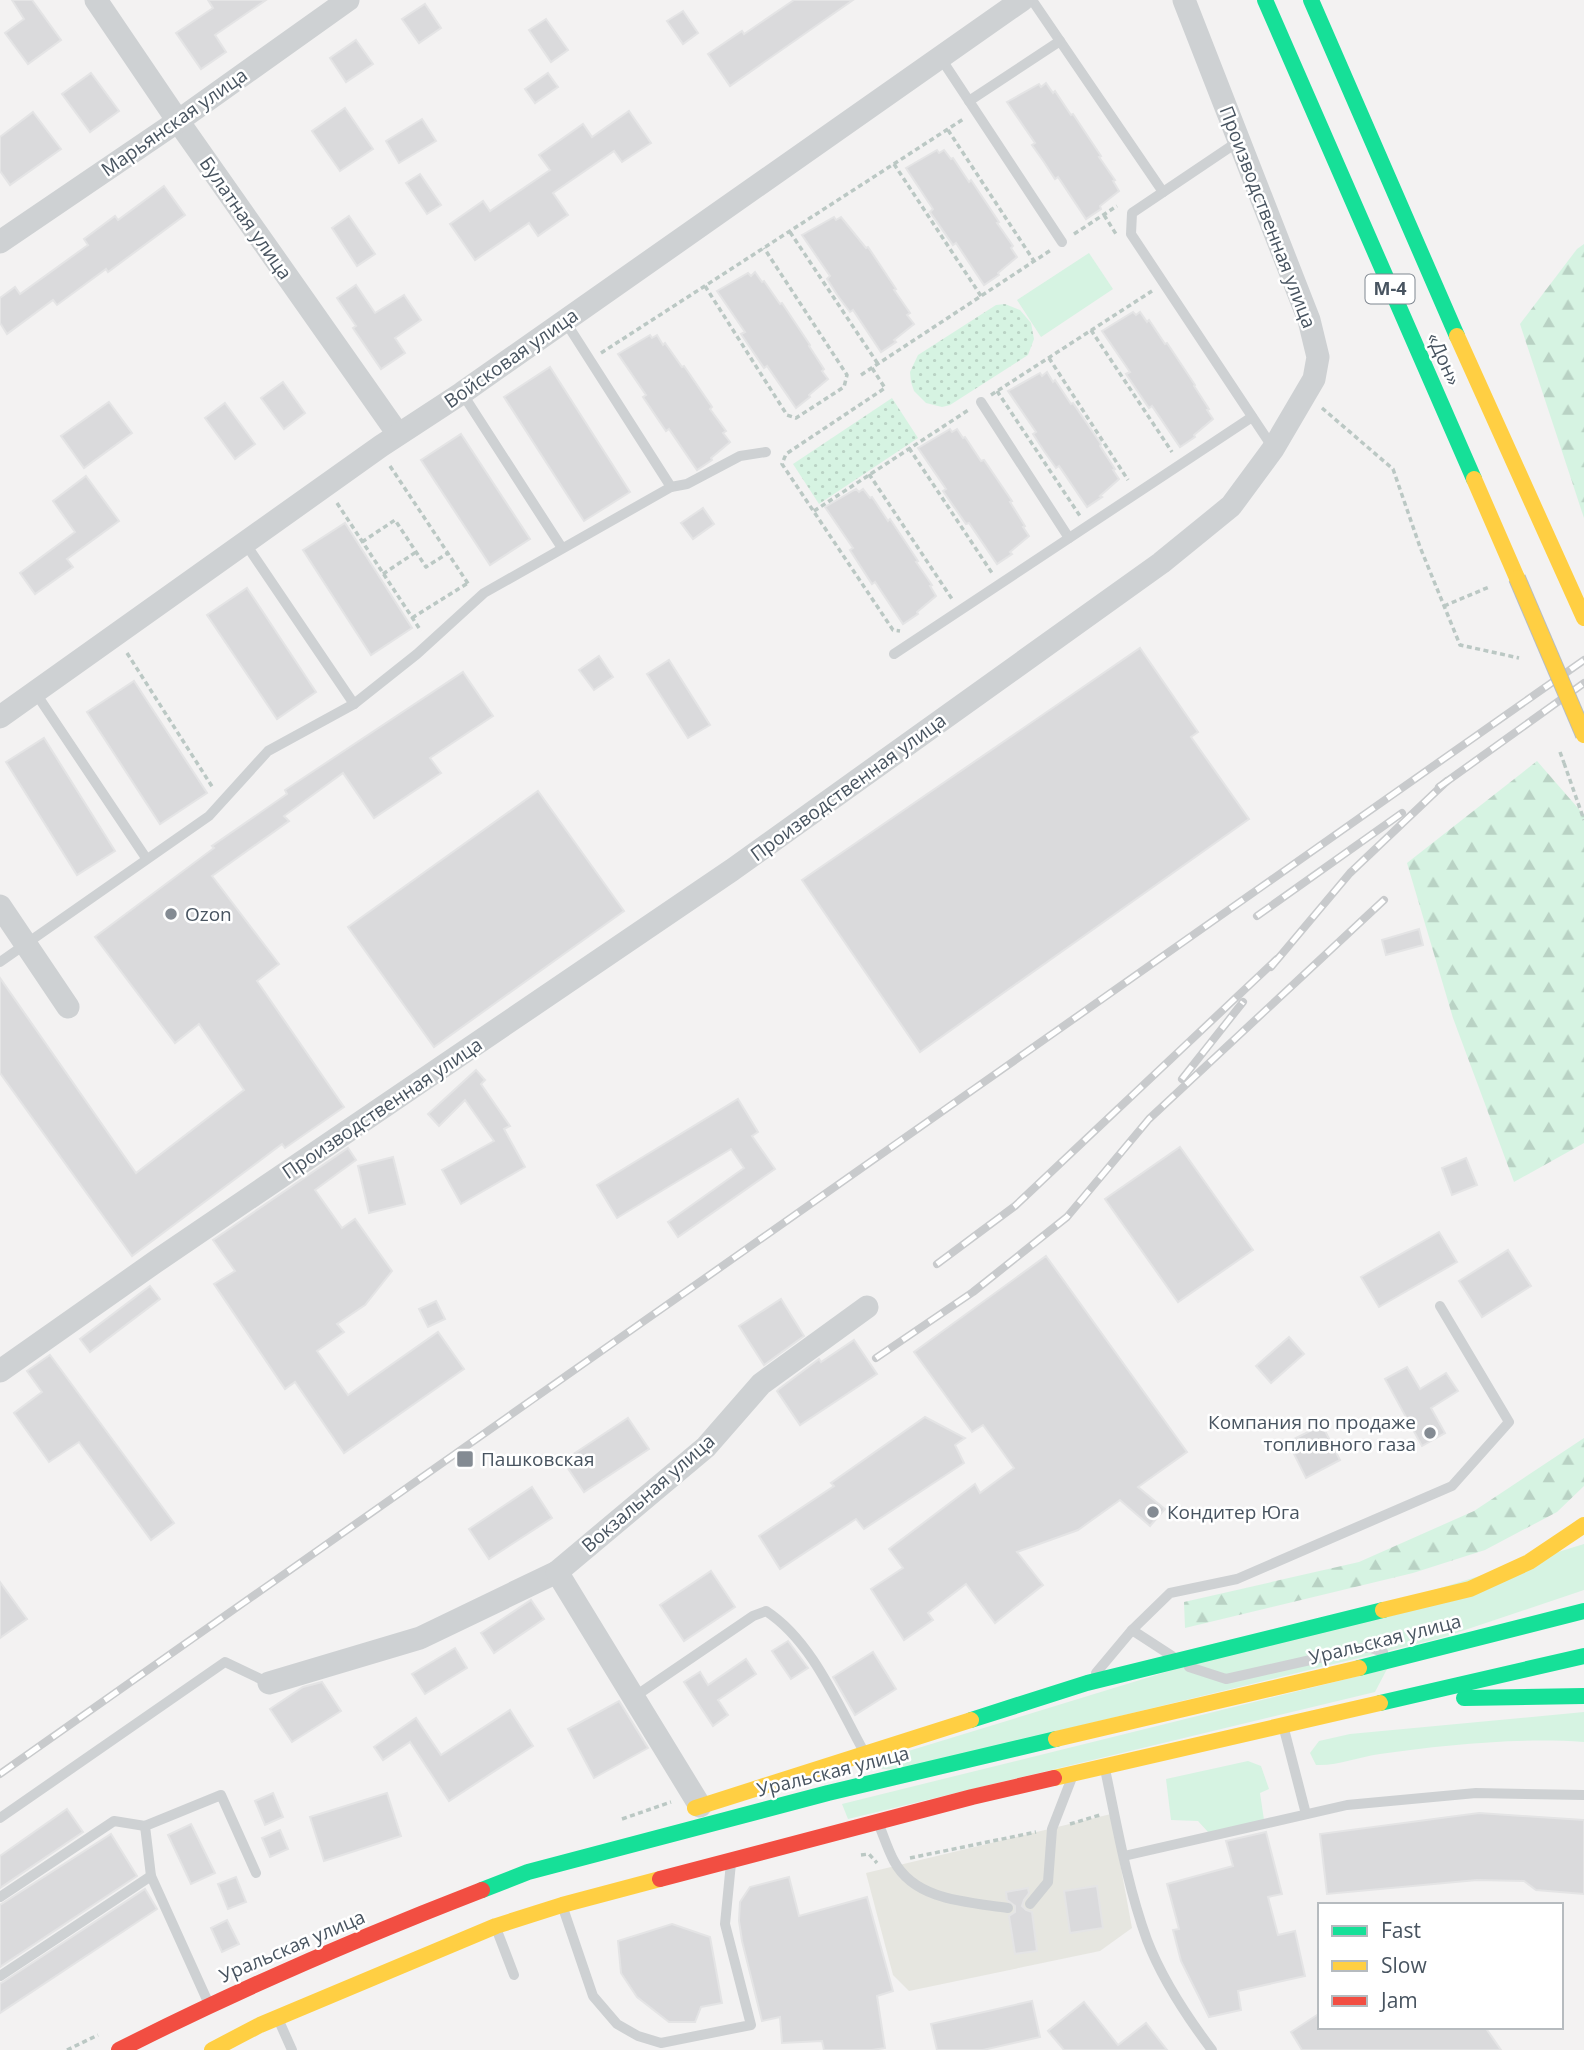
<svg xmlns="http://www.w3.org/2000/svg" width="1584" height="2050" font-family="'Open Sans',sans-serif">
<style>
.commercial{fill:#e6e6e0}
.green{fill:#d6f3e2}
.forest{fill:url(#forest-firs)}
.park{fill:url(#park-dots)}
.building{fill:#dadadc;stroke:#e4e4e5;stroke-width:2}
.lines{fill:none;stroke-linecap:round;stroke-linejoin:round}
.path{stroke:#bbc8c4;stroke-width:3.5;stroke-dasharray:5 3.5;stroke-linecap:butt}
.lane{stroke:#ced1d3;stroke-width:10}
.street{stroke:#ced1d3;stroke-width:23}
.fast{stroke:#16e098;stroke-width:16}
.slow{stroke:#ffcf43;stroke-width:16}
.jam{stroke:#f24e42;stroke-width:16}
.rail-casing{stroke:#c8cacc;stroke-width:8}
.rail{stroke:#fff;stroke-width:5;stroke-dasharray:16;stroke-linecap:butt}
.slow-bridge-casing{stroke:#b6bcc2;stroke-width:18;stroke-linecap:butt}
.path-bridge{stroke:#bbc8c4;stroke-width:3.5;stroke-dasharray:5 3.5;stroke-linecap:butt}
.slow-bridge{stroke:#ffcf43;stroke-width:16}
.poi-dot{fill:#848b93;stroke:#fff;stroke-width:2.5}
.labels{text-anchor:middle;stroke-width:5;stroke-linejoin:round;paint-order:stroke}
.shield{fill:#fff;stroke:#7f8790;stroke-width:2}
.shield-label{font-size:18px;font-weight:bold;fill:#485460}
.street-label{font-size:19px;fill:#485460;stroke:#fff}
.poi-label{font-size:19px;fill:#485460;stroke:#fff;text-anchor:start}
</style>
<defs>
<pattern id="forest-firs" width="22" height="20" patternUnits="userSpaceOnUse" patternTransform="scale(1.75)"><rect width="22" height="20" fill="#d6f3e2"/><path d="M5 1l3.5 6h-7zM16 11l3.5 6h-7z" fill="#b9d2c4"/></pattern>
<pattern id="park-dots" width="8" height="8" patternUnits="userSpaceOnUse" patternTransform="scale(1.75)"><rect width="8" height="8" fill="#d6f3e2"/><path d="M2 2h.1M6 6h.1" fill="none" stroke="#b9d2c4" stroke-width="1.8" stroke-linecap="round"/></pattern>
</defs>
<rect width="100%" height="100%" fill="#f3f2f2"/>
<!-- commercial -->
<polygon class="commercial" points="1111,1814 1132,1928 1100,1951 909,1991 893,1975 866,1873"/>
<!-- green -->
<g class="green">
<polygon points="1089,253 1113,289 1041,337 1017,300"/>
<polygon points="1584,1544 1584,1590 1441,1638 898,1770 856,1767"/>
<polygon points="1387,1669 1375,1692 848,1819 842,1804"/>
<path d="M1584,1712V1742C1521,1737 1442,1745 1380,1754C1358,1757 1338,1766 1316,1765L1310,1753L1319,1741L1350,1734Z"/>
<polygon points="1248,1761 1261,1766 1269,1789 1260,1793 1264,1820 1209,1833 1198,1821 1171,1820 1166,1779"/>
</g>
<!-- forest -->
<g class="forest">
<polygon points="1584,244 1584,518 1520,324 1577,249"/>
<polygon points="1537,761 1584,815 1584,1143 1514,1182 1453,1018 1407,863"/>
<polygon points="1584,1438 1584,1486 1557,1512 1485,1550 1413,1573 1185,1628 1184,1602 1359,1562 1474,1511"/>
</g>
<!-- park -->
<g class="park">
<polygon points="1005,304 1020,310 1031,323 1034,339 1028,355 950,405 942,407 926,403 914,391 911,382 910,372 918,355 996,305"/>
<polygon points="892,398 918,438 819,504 793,464"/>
</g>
<!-- building -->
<g class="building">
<polygon points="12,0 32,0 61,40 28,64 5,33 24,19"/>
<polygon points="208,0 266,0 215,35 226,52 201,69 176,33 213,8"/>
<polygon points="794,0 853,0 730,86 708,54 742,31 744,34"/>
<polygon points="425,4 441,28 419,43 402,19"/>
<polygon points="683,11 698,33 683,44 667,21"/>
<polygon points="546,19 568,50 551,62 529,30"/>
<polygon points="356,40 373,64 346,82 330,58"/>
<polygon points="91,73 119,111 90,132 62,94"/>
<polygon points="548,73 558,87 535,103 525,89"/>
<polygon points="1046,83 1053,93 1055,91 1071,115 1073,114 1101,156 1099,157 1115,180 1113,181 1119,191 1100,206 1101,209 1086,219 1058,177 1055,179 1044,162 1032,145 1035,143 1007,102 1039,84 1041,87"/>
<polygon points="345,108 373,149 340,171 312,131"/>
<polygon points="629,111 651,143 622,162 614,151 553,193 568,215 538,236 529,223 475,260 450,224 483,201 490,211 550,170 539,155 583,124 592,137"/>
<polygon points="33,112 61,149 10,185 0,171 0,137"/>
<polygon points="422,119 436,141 399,163 386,141"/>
<polygon points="937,150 939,153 944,150 951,159 953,158 969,182 971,180 999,222 997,223 1013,246 1011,248 1017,257 998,273 999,275 984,285 956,243 953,245 930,212 933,209 906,168"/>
<polygon points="420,174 441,205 427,214 406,183"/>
<polygon points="164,186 185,215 108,272 106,269 57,305 53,300 7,334 0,323 0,298 15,287 20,294 88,245 84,239 115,216 118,220"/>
<polygon points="349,216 375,254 357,266 332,228"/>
<polygon points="834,217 836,220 841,217 866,248 868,247 896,289 894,290 910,313 907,315 914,324 894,340 896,342 881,352 853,310 850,312 838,296 827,279 830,276 802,235"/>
<polygon points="755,272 762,282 764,281 780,304 782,303 810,345 809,346 824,369 822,371 828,379 809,395 810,397 796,408 767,366 764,368 741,334 745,332 717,291 748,273 751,276"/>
<polygon points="356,285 375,313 404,295 421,320 395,338 405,353 381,369 353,328 356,326 337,298"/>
<polygon points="1133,312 1136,315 1140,312 1147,322 1149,320 1165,344 1167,343 1195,385 1194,386 1209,409 1207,410 1213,419 1194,435 1195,437 1180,447 1152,406 1149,408 1126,374 1130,372 1102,331"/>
<polygon points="650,335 652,338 657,335 663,345 665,343 682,367 684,366 712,407 710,409 726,431 723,433 730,442 711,458 712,460 697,470 669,429 666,431 643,397 646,395 618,354"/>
<polygon points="550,367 630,492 584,521 504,397"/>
<polygon points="1047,372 1053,382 1055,380 1071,404 1073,403 1101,444 1100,446 1115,469 1113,470 1119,479 1100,496 1102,497 1087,507 1059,466 1056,468 1044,451 1033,434 1036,432 1008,391 1040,373 1042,376"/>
<polygon points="283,382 305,413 284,429 261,398"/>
<polygon points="109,402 132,433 84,468 61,436"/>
<polygon points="225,403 255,444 235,459 205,418"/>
<polygon points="950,429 952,432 957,429 963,438 965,437 981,461 984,460 1012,501 1010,502 1025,526 1023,527 1029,536 1010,552 1012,554 997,564 969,523 966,524 943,491 946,489 918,448"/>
<polygon points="461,434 530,539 490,565 421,460"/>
<polygon points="86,476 119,521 67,559 73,567 35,594 20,573 75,532 53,501"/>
<polygon points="856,489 859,492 863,489 870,498 872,497 888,521 890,519 918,561 916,562 932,585 930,586 936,596 917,612 918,614 903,624 875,582 872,584 850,550 853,548 825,507"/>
<polygon points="703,508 714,524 693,539 681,523"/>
<polygon points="345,523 412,628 371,655 303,550"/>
<polygon points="247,588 316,692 277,719 207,615"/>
<polygon points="1140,648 1198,732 1191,737 1249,819 920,1052 802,880"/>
<polygon points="599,656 613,677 594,690 579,670"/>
<polygon points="669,660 710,725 688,738 647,674"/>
<polygon points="463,672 493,716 430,758 441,773 374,818 343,773 284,816 289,821 212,876 279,964 257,981 344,1107 285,1148 282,1144 132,1256 0,1073 0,978 136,1173 244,1090 199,1024 175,1043 95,937 214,848 212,846 287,794 285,790"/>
<polygon points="134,681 207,793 160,824 87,712"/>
<polygon points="44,738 115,851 77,875 6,762"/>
<polygon points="538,791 624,911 434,1047 348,927"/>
<polygon points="1419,929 1423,945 1386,955 1382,940"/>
<polygon points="476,1070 485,1080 481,1084 510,1126 504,1129 525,1167 461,1204 442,1170 494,1141 465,1100 439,1126 428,1114"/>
<polygon points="738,1099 758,1132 752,1136 775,1169 678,1237 668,1222 744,1168 731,1149 617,1218 597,1185"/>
<polygon points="1180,1147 1253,1250 1178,1302 1105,1199"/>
<polygon points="348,1148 356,1160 315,1190 342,1228 355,1219 392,1271 365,1305 337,1324 344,1332 317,1351 348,1395 438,1332 464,1369 344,1453 295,1382 285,1389 214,1284 235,1271 213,1240"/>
<polygon points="393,1157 405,1204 369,1213 358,1166"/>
<polygon points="1466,1158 1477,1185 1452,1195 1442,1168"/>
<polygon points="1439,1232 1457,1262 1379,1307 1361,1277"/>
<polygon points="1508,1250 1531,1286 1482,1317 1459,1281"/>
<polygon points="1046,1256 1187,1452 1138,1487 1165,1509 1150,1526 1120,1500 1078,1530 1017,1552 1043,1585 995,1623 966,1584 928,1613 933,1620 904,1640 871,1589 903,1568 889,1549 975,1484 980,1493 1014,1468 983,1425 972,1432 914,1352"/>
<polygon points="150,1286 160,1299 90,1352 80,1339"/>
<polygon points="781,1299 804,1336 764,1365 739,1326"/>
<polygon points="436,1301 445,1319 428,1327 419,1309"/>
<polygon points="1289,1337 1304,1354 1271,1383 1256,1366"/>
<polygon points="854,1340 877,1374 800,1425 777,1391 779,1389 819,1359 821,1362"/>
<polygon points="50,1355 174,1523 151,1540 79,1442 49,1462 14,1413 42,1392 27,1371"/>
<polygon points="1407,1367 1420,1389 1446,1373 1458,1391 1431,1408 1445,1433 1422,1446 1385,1379"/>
<polygon points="925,1417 965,1438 955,1445 964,1463 864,1529 856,1519 780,1569 759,1536 834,1486 831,1483"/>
<polygon points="628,1418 649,1449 584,1492 563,1461"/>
<polygon points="1322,1425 1340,1460 1306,1478 1288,1442"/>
<polygon points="532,1487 552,1518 489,1559 469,1529"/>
<polygon points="711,1571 735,1607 684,1641 660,1605"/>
<polygon points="0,1582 27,1619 0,1638"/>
<polygon points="531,1600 544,1619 494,1653 481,1633"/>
<polygon points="788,1641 808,1668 791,1679 772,1651"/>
<polygon points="455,1648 467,1668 425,1694 412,1674"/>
<polygon points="873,1652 896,1689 855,1715 833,1677"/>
<polygon points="746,1659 756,1674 718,1700 728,1715 713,1726 684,1682 700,1672 708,1685"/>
<polygon points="322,1682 341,1711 292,1742 270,1709 303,1687"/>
<polygon points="619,1701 648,1748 594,1778 568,1729"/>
<polygon points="510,1710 533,1746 449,1801 410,1742 383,1760 374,1747 416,1718 441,1755"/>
<polygon points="273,1793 283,1817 265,1825 255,1801"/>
<polygon points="387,1793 401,1836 324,1861 310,1817"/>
<polygon points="67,1809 83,1832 0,1888 0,1856"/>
<polygon points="1479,1813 1584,1820 1584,1894 1536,1890 1524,1881 1477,1880 1327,1894 1320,1834"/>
<polygon points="191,1824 215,1873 191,1884 168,1835"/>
<polygon points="280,1830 288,1849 270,1857 262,1838"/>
<polygon points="1266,1832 1282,1894 1268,1897 1278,1935 1295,1931 1305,1976 1238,1991 1241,2010 1209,2017 1181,1961 1173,1930 1179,1929 1167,1884 1233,1866 1226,1841"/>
<polygon points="111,1834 137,1876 0,1967 0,1905"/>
<polygon points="236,1877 246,1902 228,1909 218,1884"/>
<polygon points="789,1877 799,1916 867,1897 893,1991 877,1996 885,2048 872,2050 824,2050 822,2041 782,2043 780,2017 762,2021 742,1941 739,1921 740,1902 750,1887"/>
<polygon points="1097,1886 1103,1928 1070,1933 1064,1891"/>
<polygon points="1028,1888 1029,1893 1024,1900 1022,1906 1026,1910 1032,1912 1037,1951 1015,1954 1009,1916 1015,1912 1015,1906 1007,1900 1006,1892"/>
<polygon points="145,1889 157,1909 0,2013 0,1984"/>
<polygon points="227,1920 239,1944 222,1952 211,1928"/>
<polygon points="672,1924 710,1937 722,2003 701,2007 695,2022 669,2022 637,1997 621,1973 618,1941"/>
<polygon points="1032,2001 1040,2037 983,2050 937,2050 931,2024"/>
<polygon points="1084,2002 1118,2045 1146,2023 1167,2050 1064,2050 1048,2031"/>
<polygon points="1320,2013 1320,2027 1485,2027 1501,2050 1302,2050 1291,2032"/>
</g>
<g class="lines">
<!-- path -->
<g class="path">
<polyline points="948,130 1034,261"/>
<polyline points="894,164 981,296"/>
<polyline points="1104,215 1116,234"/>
<polyline points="790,232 878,364"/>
<polyline points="1074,234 1117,206"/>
<polyline points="705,286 787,415 796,418 844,387 847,375 764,248"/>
<polyline points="1091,330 1172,452"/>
<polyline points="601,353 965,118"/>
<polyline points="1049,358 1128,480"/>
<polyline points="872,368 885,388 786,454 782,464 893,630 900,631"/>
<polyline points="861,375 1051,250"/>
<polyline points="997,391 1080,516"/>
<polyline points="991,395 1152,291"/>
<polyline points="1322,408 1393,469 1420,547 1460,645 1519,658"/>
<polyline points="909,448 992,573"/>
<polyline points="390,466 469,585"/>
<polyline points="869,474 952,599"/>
<polyline points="337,503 421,631"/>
<polyline points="814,511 970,409"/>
<polyline points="362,542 395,520 426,567 448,553"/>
<polyline points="383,574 416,552"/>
<polyline points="1444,606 1489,587"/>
<polyline points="412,618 468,583"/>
<polyline points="127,653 213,788"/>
<polyline points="1564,763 1584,820"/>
<polyline points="622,1819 671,1802"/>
<polyline points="1070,1824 1100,1815"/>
<polyline points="861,1855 869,1854 877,1863"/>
<polyline points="910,1858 1036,1832"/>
<polyline points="67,2050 98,2035"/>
</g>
<!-- lane -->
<g class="lane">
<polyline points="1032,0 1163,192"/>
<polyline points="940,57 1062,242"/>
<polyline points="969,101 1060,41"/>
<polyline points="1239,141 1132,213 1131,234 1273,448"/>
<polyline points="565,321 671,487 687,484 740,456 766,452"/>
<polyline points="462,393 562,548"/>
<polyline points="981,402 1069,538"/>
<polyline points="245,543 354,704"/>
<polyline points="894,654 1252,417"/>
<polyline points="35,692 146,858"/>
<polyline points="0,962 209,816 268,751 354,704 417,654 484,593 671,487"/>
<polyline points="1172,1656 1132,1630 1170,1593 1237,1579 1452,1486 1509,1422 1440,1306"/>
<polyline points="1189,1667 1226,1679 1368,1647 1383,1652"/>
<polyline points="1096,1673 1132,1630"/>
<path d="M634,1697L753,1616L766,1611C812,1641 837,1703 863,1750"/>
<polyline points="1284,1729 1306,1814"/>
<path d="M1105,1769C1117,1826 1127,1885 1147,1940C1162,1979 1187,2017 1212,2050"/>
<polyline points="0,1818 225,1662 269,1683"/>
<path d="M879,1825C884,1837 888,1850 894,1861C915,1901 969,1902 1008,1908"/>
<polyline points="1124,1856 1347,1805 1476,1793 1584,1795"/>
<polyline points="0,1897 114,1821 145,1826"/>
<polyline points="1030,1904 1048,1882 1052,1829 1071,1780"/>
<polyline points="563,1908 593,1996 617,2024 638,2036 661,2043 751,2025 725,1924 731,1863"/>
<polyline points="496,1928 514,1975"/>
<polyline points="0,1976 151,1876"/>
<polyline points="208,2002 151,1876 145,1826 221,1795 256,1873"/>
<polyline points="279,2021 292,2050"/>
</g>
<!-- street -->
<g class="street">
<polyline points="96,0 178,121 398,434"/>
<polyline points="0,242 178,121 348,0"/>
<polyline points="0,717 381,446 462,393 1022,0"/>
<polyline points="0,906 68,1007"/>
<polyline points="0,1371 158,1260 732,870 1161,563 1231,506 1273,449 1314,379 1318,357 1309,320 1184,0"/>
<polyline points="269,1683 420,1638 557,1572"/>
<polyline points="700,1806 557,1572 706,1447 761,1384 867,1307"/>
</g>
<!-- fast -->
<g class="fast">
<polyline points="1265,0 1474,479"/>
<polyline points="1311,0 1457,336"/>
<polyline points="1359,1668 1584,1611"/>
<polyline points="1464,1698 1584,1696"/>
<polyline points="1380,1703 1584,1656"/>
<polyline points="971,1720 1087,1683 1383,1610"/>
<polyline points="482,1890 528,1872 828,1793 1056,1739"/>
</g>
<!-- slow -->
<g class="slow">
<polyline points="1457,336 1584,618"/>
<polyline points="1474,479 1517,578"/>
<polyline points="1383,1610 1470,1589 1529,1562 1584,1525"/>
<polyline points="1056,1739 1359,1668"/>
<polyline points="1054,1778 1380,1703"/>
<polyline points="695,1808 971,1720"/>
<polyline points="212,2050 260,2025 496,1926 562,1905 660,1879"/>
</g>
<!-- jam -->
<g class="jam">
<polyline points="660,1879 972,1797 1054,1778"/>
<path d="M119,2050C237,1990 358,1938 482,1890"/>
</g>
<defs>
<g id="rail">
<polyline points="1439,787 1584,683"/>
<polyline points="1257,916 1402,813"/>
<polyline points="1271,967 1350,873 1447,781"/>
<polyline points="1182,1079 1243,1002"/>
<polyline points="937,1264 1015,1206 1277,959"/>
<polyline points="876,1358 973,1292 1067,1217 1149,1119 1384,900"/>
<polyline points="0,1774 1584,660"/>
</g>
</defs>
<!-- rail casing -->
<use href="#rail" class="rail-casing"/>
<!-- rail -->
<use href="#rail" class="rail"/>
<defs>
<polyline id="slow-bridge" points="1517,578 1584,735"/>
</defs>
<!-- slow-bridge casing -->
<use href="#slow-bridge" class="slow-bridge-casing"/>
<!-- path-bridge -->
<polyline class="path-bridge" points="1560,752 1564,763"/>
<!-- slow-bridge -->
<use href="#slow-bridge" class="slow-bridge"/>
</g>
<!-- markers -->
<g class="poi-dot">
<circle cx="171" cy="914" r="7"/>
<circle cx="1430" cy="1433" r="7"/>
<rect x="456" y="1450" width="18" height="18" rx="3.5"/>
<circle cx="1153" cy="1512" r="7"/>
</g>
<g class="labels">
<!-- shield labels -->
<rect class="shield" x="1365.5" y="274.5" width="49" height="29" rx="5"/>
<g class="shield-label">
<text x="1390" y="295">М-4</text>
</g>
<!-- street labels -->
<g class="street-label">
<text transform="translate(174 122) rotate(-35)" y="7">Марьянская улица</text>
<text transform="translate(1268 217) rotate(69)" y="7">Производственная улица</text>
<text transform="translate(246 218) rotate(55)" y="7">Булатная улица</text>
<text transform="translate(511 358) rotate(-35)" y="7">Войсковая улица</text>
<text transform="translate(1444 359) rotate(66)" y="7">«Дон»</text>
<text transform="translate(848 787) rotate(-36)" y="7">Производственная улица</text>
<text transform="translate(382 1108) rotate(-34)" y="7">Производственная улица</text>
<text transform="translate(648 1493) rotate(-41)" y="7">Вокзальная улица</text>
<text transform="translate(1385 1639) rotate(-14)" y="7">Уральская улица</text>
<text transform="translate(833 1771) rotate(-14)" y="7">Уральская улица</text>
<text transform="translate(292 1946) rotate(-23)" y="7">Уральская улица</text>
</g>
<!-- poi labels -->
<g class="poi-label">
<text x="185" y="921">Ozon</text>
<text x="1416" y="1429" text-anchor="end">Компания по продаже<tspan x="1416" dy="22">топливного газа</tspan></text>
<text x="481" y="1466">Пашковская</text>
<text x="1167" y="1519">Кондитер Юга</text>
</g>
</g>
<!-- legend -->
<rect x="1318" y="1903" width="245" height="126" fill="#ffffff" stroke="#b6bbbf" stroke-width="2"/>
<rect x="1332" y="1926" width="35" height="10" fill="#16e098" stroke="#b6bbbf" stroke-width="2"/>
<text x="1381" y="1938" font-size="21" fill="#485460">Fast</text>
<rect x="1332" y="1961" width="35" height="10" fill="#ffcf43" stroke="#b6bbbf" stroke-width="2"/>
<text x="1381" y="1973" font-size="21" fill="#485460">Slow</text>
<rect x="1332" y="1996" width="35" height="10" fill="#f24e42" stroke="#b6bbbf" stroke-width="2"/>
<text x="1381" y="2008" font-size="21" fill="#485460">Jam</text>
</svg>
